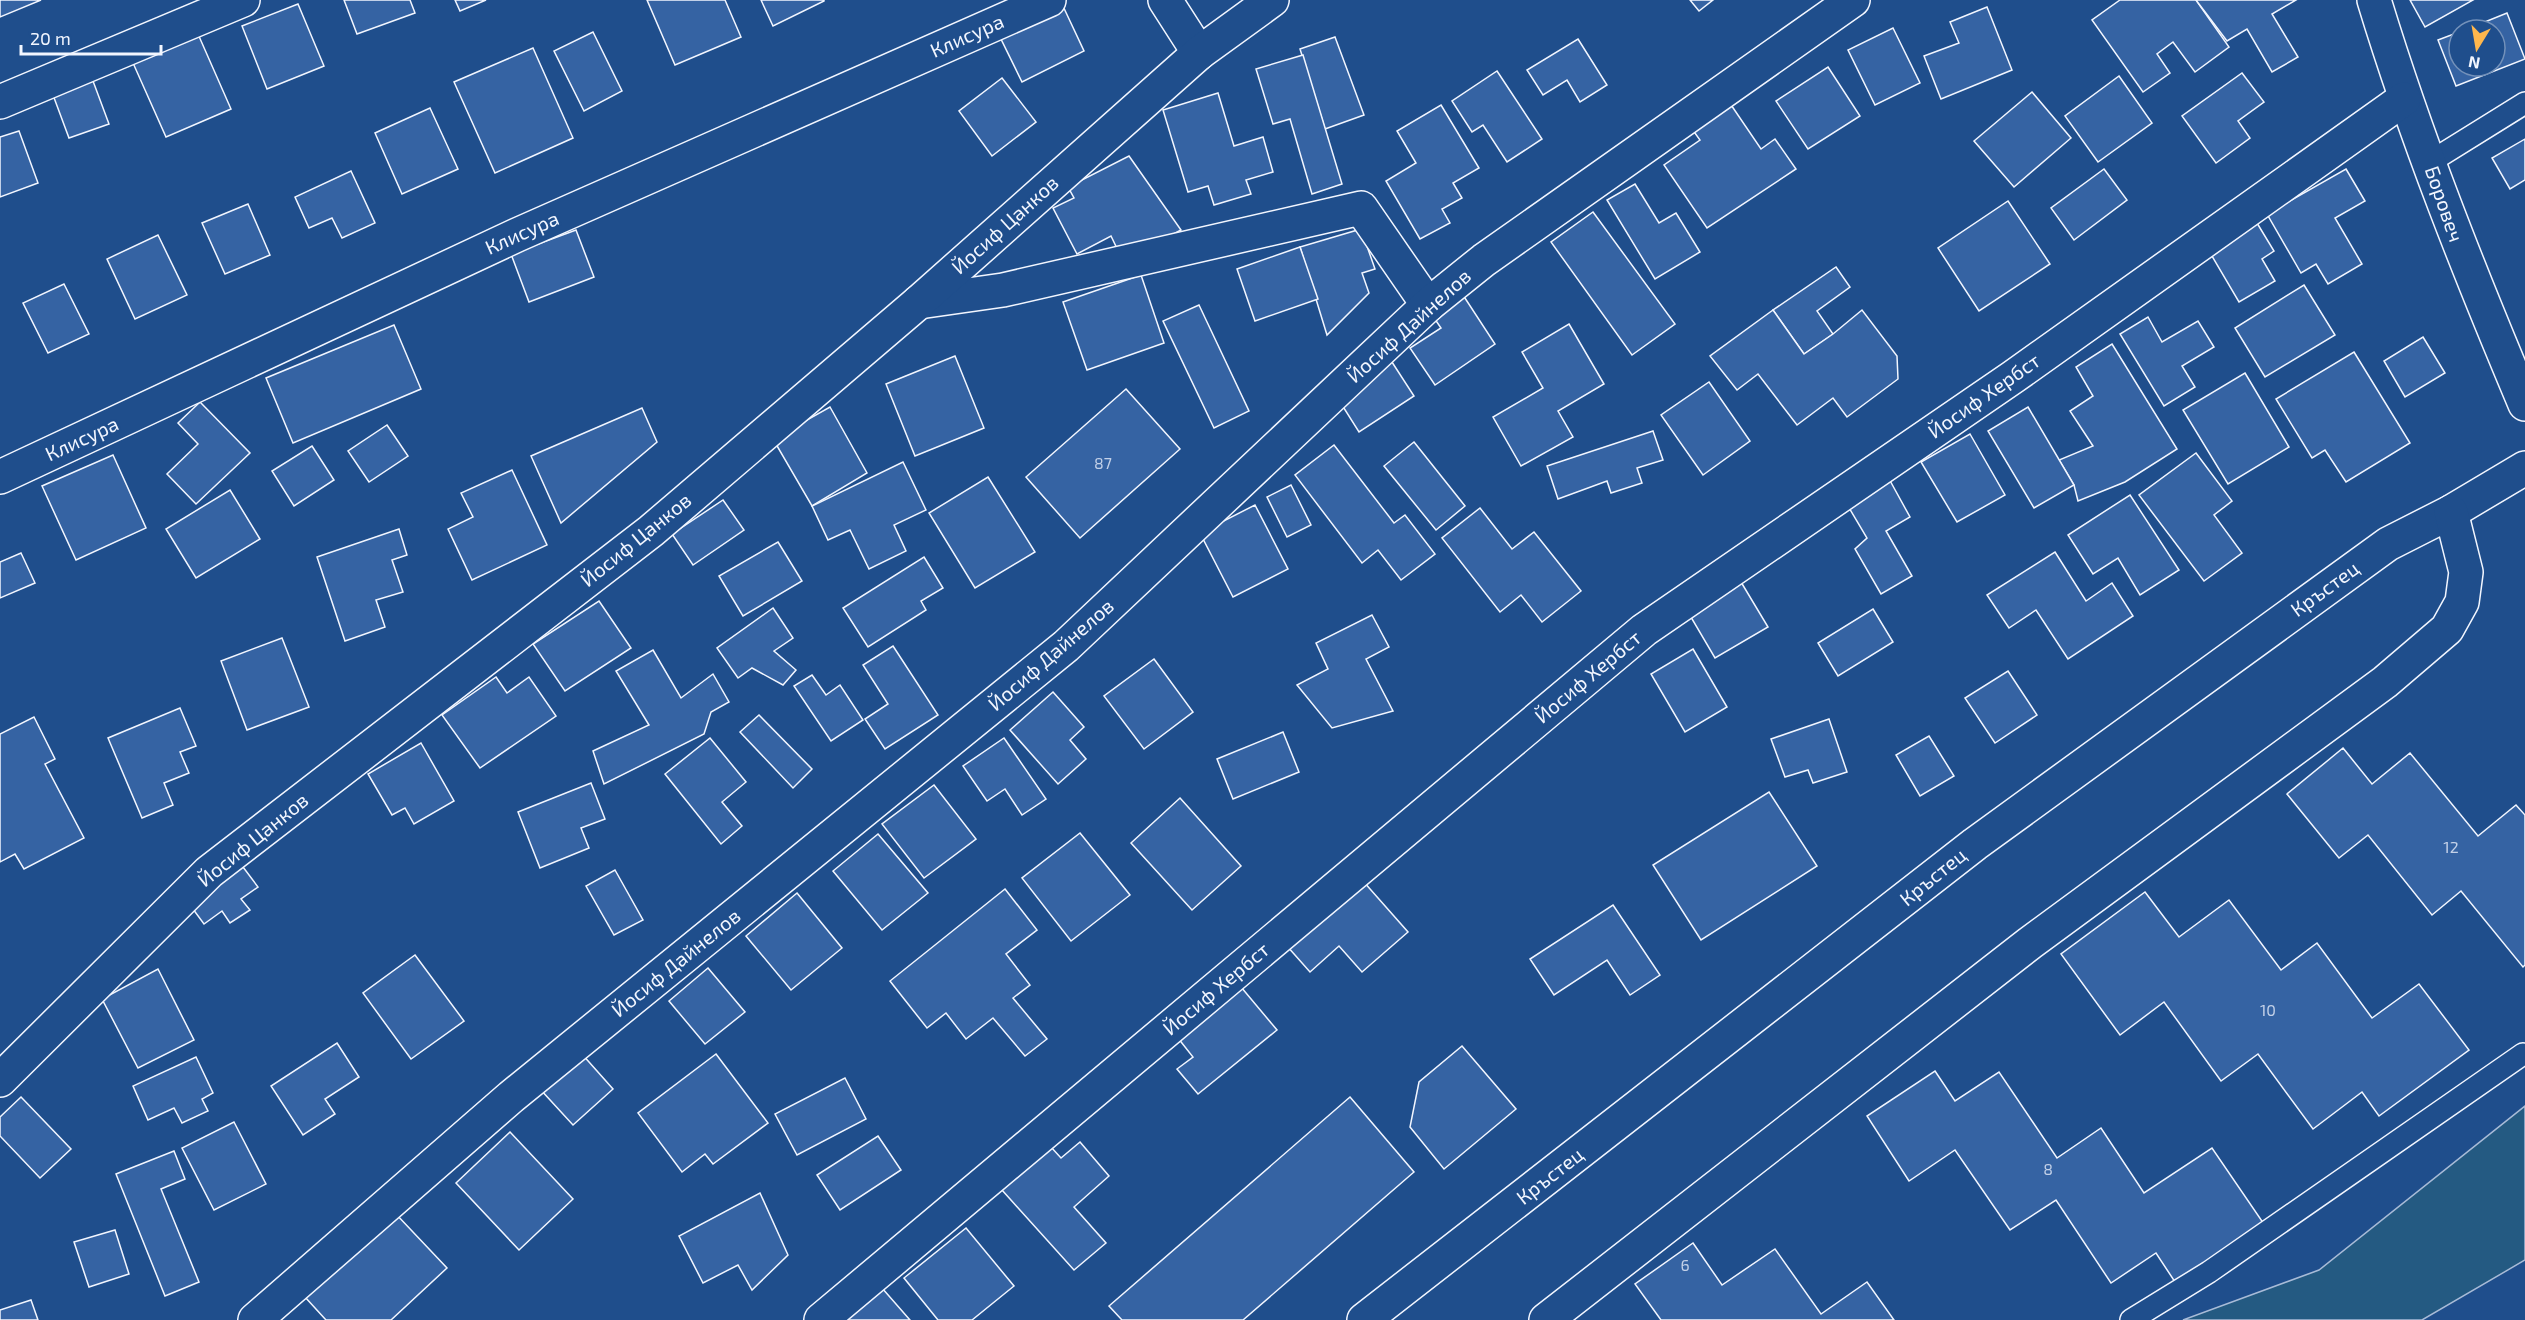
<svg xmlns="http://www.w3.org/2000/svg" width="2525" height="1320" font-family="'Exo 2',sans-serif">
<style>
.green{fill:#245a82;stroke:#a8bbd7;stroke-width:1.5}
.building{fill:#3563a3;stroke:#f2f6ff;stroke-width:1.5}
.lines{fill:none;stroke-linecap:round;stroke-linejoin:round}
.lane-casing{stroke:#f2f6ff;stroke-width:24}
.street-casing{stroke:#f2f6ff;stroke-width:36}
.lane{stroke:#1f4e8c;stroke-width:21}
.street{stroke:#1f4e8c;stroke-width:33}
.labels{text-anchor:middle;stroke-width:4.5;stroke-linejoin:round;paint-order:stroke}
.number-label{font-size:16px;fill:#c3d1e8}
.street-label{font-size:20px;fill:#f2f6ff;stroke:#1f4e8c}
</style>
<rect width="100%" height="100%" fill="#1f4e8c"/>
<!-- green -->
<polygon class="green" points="2525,1106 2525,1260 2422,1320 2183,1320 2319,1270"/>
<!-- building -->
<g class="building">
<polygon points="0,0 41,0 0,17"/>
<polygon points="344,0 410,0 415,13 357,34"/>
<polygon points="455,0 486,0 460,11"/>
<polygon points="647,0 725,0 741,37 675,65"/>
<polygon points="761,0 824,0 824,1 773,26"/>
<polygon points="1690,0 1713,0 1699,11"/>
<polygon points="2120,0 2196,0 2229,47 2195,72 2173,42 2157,54 2170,73 2143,92 2092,20"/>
<polygon points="2196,0 2296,0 2272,14 2298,57 2272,72 2247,29 2227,41"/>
<polygon points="2410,0 2473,0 2425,27"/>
<polygon points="298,4 324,66 267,89 242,26"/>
<polygon points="1062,4 1084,51 1022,82 999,35"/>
<polygon points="1987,7 2012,70 1941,99 1924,56 1959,43 1950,22"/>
<polygon points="2507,13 2525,59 2456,86 2438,40 2459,32 2459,66 2495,66 2495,30 2465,30"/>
<polygon points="1893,28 1920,83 1875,105 1848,50"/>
<polygon points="593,32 622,91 584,111 554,51"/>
<polygon points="198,34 231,109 166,137 133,63"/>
<polygon points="1335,37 1364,115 1325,129 1300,49"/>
<polygon points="1578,39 1607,85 1580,102 1567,80 1543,95 1527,70"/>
<polygon points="533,48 573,138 495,173 454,82"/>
<polygon points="1303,55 1342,184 1312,194 1290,119 1273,124 1256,69"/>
<polygon points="1828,67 1860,116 1808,149 1776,101"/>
<polygon points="1497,71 1542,139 1507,162 1483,125 1472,132 1452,101"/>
<polygon points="2242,73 2264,102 2238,121 2250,138 2216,163 2182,116"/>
<polygon points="2119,76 2152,123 2098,162 2065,116"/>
<polygon points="1002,78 1036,122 992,156 959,111"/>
<polygon points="93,81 109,124 69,138 53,95"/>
<polygon points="2032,92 2071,138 2014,187 1974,141"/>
<polygon points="1218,93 1234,146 1263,137 1273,172 1246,180 1251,194 1214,205 1208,186 1188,192 1163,110"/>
<polygon points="1725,96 1761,149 1775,139 1796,169 1707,228 1664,165 1700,140 1687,122"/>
<polygon points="1441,105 1479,168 1453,183 1462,198 1442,209 1450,223 1420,239 1386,181 1416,163 1397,131"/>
<polygon points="430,108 458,169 402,194 375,133"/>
<polygon points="19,131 38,183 0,197 0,137"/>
<polygon points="2525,139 2525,180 2510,189 2492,158"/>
<polygon points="1129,156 1181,230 1123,261 1111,236 1077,254 1053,208 1074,198 1068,187"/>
<polygon points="2104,169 2127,200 2074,240 2051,208"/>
<polygon points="2346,169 2365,201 2335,218 2362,264 2328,284 2316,264 2301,273 2267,214"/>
<polygon points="351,171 375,223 342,238 332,218 309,228 295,197"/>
<polygon points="1635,184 1659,223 1676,213 1700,252 1655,279 1607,200"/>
<polygon points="2008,201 2050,264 1979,311 1938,248"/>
<polygon points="248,204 270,255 225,274 202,223"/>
<polygon points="1593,212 1675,324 1632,355 1551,242"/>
<polygon points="2257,223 2274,251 2262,259 2275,281 2239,302 2209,251"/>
<polygon points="1361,229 1375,269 1362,273 1369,293 1327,335 1300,247"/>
<polygon points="576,230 594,277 529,302 511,254"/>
<polygon points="158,235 187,295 135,319 107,259"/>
<polygon points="1300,247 1318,299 1255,321 1237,269"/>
<polygon points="1836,267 1850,287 1817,311 1833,334 1804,354 1773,310"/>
<polygon points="1141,275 1164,343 1087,370 1063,302"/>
<polygon points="64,284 89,334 48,353 23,303"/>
<polygon points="2304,285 2335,335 2265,377 2235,328"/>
<polygon points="1461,292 1495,344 1435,385 1410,348 1441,328 1430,312"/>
<polygon points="1199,305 1249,411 1214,428 1163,321"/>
<polygon points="1773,310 1804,354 1833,334 1862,310 1897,356 1898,379 1847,417 1833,398 1797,425 1758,374 1737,390 1710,356"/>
<polygon points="2148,317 2162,342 2198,321 2214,347 2182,366 2195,387 2164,406 2120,334"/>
<polygon points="1569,324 1604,384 1558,411 1573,437 1521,466 1493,417 1543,388 1522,352"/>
<polygon points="394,325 421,389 293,443 266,378"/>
<polygon points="2423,337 2445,373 2405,397 2384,361"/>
<polygon points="2112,344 2177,449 2125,482 2078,501 2074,485 2059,460 2093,446 2070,411 2093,396 2076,367"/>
<polygon points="2354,352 2410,443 2346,482 2325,450 2312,458 2276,399"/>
<polygon points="955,356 984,428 915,456 886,384"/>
<polygon points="1390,359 1414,396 1359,432 1335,394"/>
<polygon points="2245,373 2289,447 2228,484 2183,410"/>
<polygon points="1709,382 1750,441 1703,475 1661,415"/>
<polygon points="1126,389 1180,449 1080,538 1026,477"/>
<polygon points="200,402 250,453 196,504 167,474 198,444 178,423"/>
<polygon points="830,407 867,473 812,506 773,439"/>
<polygon points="2028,407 2074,485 2034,508 1988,431"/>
<polygon points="642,408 657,442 561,523 531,456"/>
<polygon points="387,425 408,456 369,482 348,451"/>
<polygon points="1653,431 1663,460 1637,468 1642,483 1611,493 1607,481 1558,499 1547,466"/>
<polygon points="1970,434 2005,495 1957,522 1921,462"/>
<polygon points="1414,442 1465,506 1436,530 1384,466"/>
<polygon points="1334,445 1394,523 1405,515 1435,554 1401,580 1378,550 1362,563 1295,475"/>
<polygon points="312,446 334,480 294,506 272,471"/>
<polygon points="2196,453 2232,501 2214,515 2242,553 2204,581 2139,495"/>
<polygon points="113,455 146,528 76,560 42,486"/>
<polygon points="903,462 926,510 894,525 906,551 869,569 850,530 828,540 812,506"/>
<polygon points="512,470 547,545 472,580 448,529 473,517 461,493"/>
<polygon points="988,477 1035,552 975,588 929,513"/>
<polygon points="1888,477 1910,517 1886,531 1912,576 1881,594 1855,549 1867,538 1845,501"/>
<polygon points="1291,485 1311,525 1287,537 1267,497"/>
<polygon points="230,490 260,539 196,578 166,529"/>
<polygon points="2130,495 2179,570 2140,595 2118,558 2093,574 2068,535"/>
<polygon points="723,500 744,530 693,565 672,534"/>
<polygon points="1255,505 1288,569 1233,597 1200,533"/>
<polygon points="1480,508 1512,549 1534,532 1581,591 1542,622 1521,595 1500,612 1442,538"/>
<polygon points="399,529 407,555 392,560 403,592 376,600 385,627 345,641 317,557"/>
<polygon points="778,542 802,581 743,616 719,576"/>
<polygon points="2055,552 2086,601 2112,583 2133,616 2068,659 2036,610 2009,628 1987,595"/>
<polygon points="21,553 35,583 0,598 0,562"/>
<polygon points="924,557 943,588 921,601 926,610 868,647 843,608"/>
<polygon points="1738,577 1768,627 1715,658 1685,607"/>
<polygon points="599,601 631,648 565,691 533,644"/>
<polygon points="773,608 793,638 774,651 796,670 783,685 752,668 738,678 717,648"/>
<polygon points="1873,609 1893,642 1838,676 1818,643"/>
<polygon points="1372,615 1389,647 1366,659 1393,711 1332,728 1297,685 1328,669 1316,643"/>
<polygon points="282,638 309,707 247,730 221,661"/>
<polygon points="893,646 938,715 885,749 865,719 888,704 863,665"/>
<polygon points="1693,649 1727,707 1685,732 1651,674"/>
<polygon points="653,650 681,698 713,674 729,702 711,712 704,734 604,784 593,751 649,725 616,671"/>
<polygon points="1154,659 1193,712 1144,749 1104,696"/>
<polygon points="2008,671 2037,715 1995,743 1965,698"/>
<polygon points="812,675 826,695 840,685 863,720 831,741 794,686"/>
<polygon points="496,677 507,693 529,677 556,716 480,768 442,715"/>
<polygon points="1053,692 1084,727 1070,740 1086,759 1058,784 1010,730"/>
<polygon points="180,708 196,746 180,752 189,773 164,783 173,805 142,818 108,738"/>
<polygon points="759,715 812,769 793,788 740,732"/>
<polygon points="34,717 55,759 45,764 84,838 24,869 15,854 0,862 0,734"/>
<polygon points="1829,719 1847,772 1813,783 1808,770 1785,777 1771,739"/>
<polygon points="1283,732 1299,772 1233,799 1217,759"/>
<polygon points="1929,736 1954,776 1920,796 1896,755"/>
<polygon points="710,738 746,782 722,802 742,826 721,844 665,774"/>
<polygon points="1004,738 1046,799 1022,815 1005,789 987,801 963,766"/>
<polygon points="421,743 454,801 414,824 405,808 392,815 368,774"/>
<polygon points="2343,748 2372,784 2410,753 2478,836 2516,805 2525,815 2525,965 2523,967 2461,891 2432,915 2368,835 2339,858 2287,794"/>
<polygon points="591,783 605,819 581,828 589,848 540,868 518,812"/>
<polygon points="934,785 976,839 924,878 882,824"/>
<polygon points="1769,792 1817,866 1701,940 1653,865"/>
<polygon points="1180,798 1241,866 1192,910 1131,843"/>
<polygon points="1080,833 1130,895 1071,941 1022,878"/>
<polygon points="878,834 928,893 882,930 833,871"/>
<polygon points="240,863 258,887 241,899 250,910 230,923 222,911 204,924 187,901"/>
<polygon points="615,870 643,920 614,935 586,886"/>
<polygon points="1363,881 1408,932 1362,972 1339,946 1310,972 1287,946"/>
<polygon points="1005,889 1037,930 1006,954 1030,985 1013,998 1047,1039 1025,1056 993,1018 966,1039 946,1013 927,1028 890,981"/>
<polygon points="2145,892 2179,937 2229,900 2281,970 2317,943 2372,1018 2419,984 2469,1050 2379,1116 2362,1092 2313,1129 2258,1054 2221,1081 2164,1002 2120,1035 2061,954"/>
<polygon points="797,893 842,948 791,990 746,936"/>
<polygon points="1613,905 1660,975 1630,995 1607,960 1554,995 1530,959"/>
<polygon points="415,955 464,1021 411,1059 363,993"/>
<polygon points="708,968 745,1012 705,1044 669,1001"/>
<polygon points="158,969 194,1040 138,1068 102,999"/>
<polygon points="1241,987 1277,1030 1198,1094 1177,1069 1193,1057 1178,1038"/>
<polygon points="337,1043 359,1077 325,1099 335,1114 303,1135 271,1086"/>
<polygon points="1462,1046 1516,1109 1444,1169 1410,1127 1419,1082"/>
<polygon points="581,1053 613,1089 573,1125 540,1089"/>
<polygon points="716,1054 768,1123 713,1164 705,1154 682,1172 638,1113"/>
<polygon points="196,1057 213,1093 202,1099 208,1111 182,1123 174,1108 148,1120 133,1086"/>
<polygon points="1935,1071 1955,1101 1999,1072 2057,1158 2101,1128 2144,1193 2212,1148 2266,1227 2177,1285 2156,1253 2111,1283 2056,1200 2010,1230 1955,1150 1909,1181 1867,1116"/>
<polygon points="845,1078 866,1119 797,1155 775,1114"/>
<polygon points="21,1097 71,1149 40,1178 0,1136 0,1117"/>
<polygon points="1350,1097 1414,1172 1243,1320 1122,1320 1109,1306"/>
<polygon points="234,1122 266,1184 214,1210 182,1148"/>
<polygon points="510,1132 573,1199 519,1250 456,1183"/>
<polygon points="878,1136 901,1170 840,1210 817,1175"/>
<polygon points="1080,1142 1109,1176 1074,1207 1106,1243 1074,1270 1002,1190 1051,1147 1061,1158"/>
<polygon points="174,1151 185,1179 161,1189 199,1282 165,1296 116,1174"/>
<polygon points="760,1193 788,1255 752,1290 738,1265 703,1283 679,1236"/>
<polygon points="395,1213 447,1268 391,1320 326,1320 305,1297"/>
<polygon points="966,1228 1014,1286 972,1320 938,1320 904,1278"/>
<polygon points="115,1230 129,1274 89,1287 74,1242"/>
<polygon points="1693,1243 1722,1285 1775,1249 1821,1314 1867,1282 1894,1320 1661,1320 1635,1284"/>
<polygon points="882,1288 910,1320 844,1320"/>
<polygon points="31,1300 38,1320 0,1320 0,1310"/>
</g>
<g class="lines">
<defs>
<g id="lane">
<polyline points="2430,162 2525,103"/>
<polyline points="2131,1320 2209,1272 2523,1054"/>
</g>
<g id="street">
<polyline points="1165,0 1199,53"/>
<path d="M2374,0C2416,138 2469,271 2525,404"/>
<polyline points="0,102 243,0"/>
<polyline points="919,302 1003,290 1361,208 1428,305"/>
<polyline points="0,477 517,235 1049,0"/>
<polyline points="0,1080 209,872 651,531 919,302 1199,53 1272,0"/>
<polyline points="255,1320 511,1097 1066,646 1428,305 1484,260 1853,0"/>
<polyline points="821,1320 1644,630 2013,377 2404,99"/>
<polyline points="1364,1320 1975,844 2388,544 2451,512 2525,468"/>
<polyline points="1546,1320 2030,943 2385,682 2447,629 2462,602 2466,572 2451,512"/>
</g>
</defs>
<!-- lane casing -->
<use href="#lane" class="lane-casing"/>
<!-- street casing -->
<use href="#street" class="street-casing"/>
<!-- lane -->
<use href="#lane" class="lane"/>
<!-- street -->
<use href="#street" class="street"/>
</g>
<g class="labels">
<!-- number labels -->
<g class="number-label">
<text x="1103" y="469">87</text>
<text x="2451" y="853">12</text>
<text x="2268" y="1016">10</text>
<text x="2048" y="1175">8</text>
<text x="1685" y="1271">6</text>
</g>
<!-- street labels -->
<g class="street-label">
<text transform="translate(967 36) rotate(-24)" y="7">Клисура</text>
<text transform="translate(2444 204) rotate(71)" y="7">Боровеч</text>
<text transform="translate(1005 225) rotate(-42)" y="7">Йосиф Цанков</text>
<text transform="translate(522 233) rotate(-24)" y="7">Клисура</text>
<text transform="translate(1409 326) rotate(-42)" y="7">Йосиф Дайнелов</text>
<text transform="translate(1984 396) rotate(-35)" y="7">Йосиф Хербст</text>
<text transform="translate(82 439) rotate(-25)" y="7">Клисура</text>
<text transform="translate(636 540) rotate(-39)" y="7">Йосиф Цанков</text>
<text transform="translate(2325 589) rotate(-36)" y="7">Кръстец</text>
<text transform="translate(1051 655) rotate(-41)" y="7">Йосиф Дайнелов</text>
<text transform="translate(1588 677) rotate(-40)" y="7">Йосиф Хербст</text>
<text transform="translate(253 840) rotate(-39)" y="7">Йосиф Цанков</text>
<text transform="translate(1933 877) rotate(-39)" y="7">Кръстец</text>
<text transform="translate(676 963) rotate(-39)" y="7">Йосиф Дайнелов</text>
<text transform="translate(1216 989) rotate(-40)" y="7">Йосиф Хербст</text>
<text transform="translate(1550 1176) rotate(-38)" y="7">Кръстец</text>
</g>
</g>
<!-- north arrow -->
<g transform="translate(2477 48) rotate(191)"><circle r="28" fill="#1f4e8c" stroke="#7391ba" stroke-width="1.5"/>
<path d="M0-4.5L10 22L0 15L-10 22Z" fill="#ffb74d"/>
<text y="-9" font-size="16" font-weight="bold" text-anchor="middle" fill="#f2f6ff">N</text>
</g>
<!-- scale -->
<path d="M21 45v9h140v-9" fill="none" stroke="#f2f6ff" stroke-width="3"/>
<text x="30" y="45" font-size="18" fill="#f2f6ff" stroke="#1f4e8c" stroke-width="4.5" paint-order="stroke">20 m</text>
</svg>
